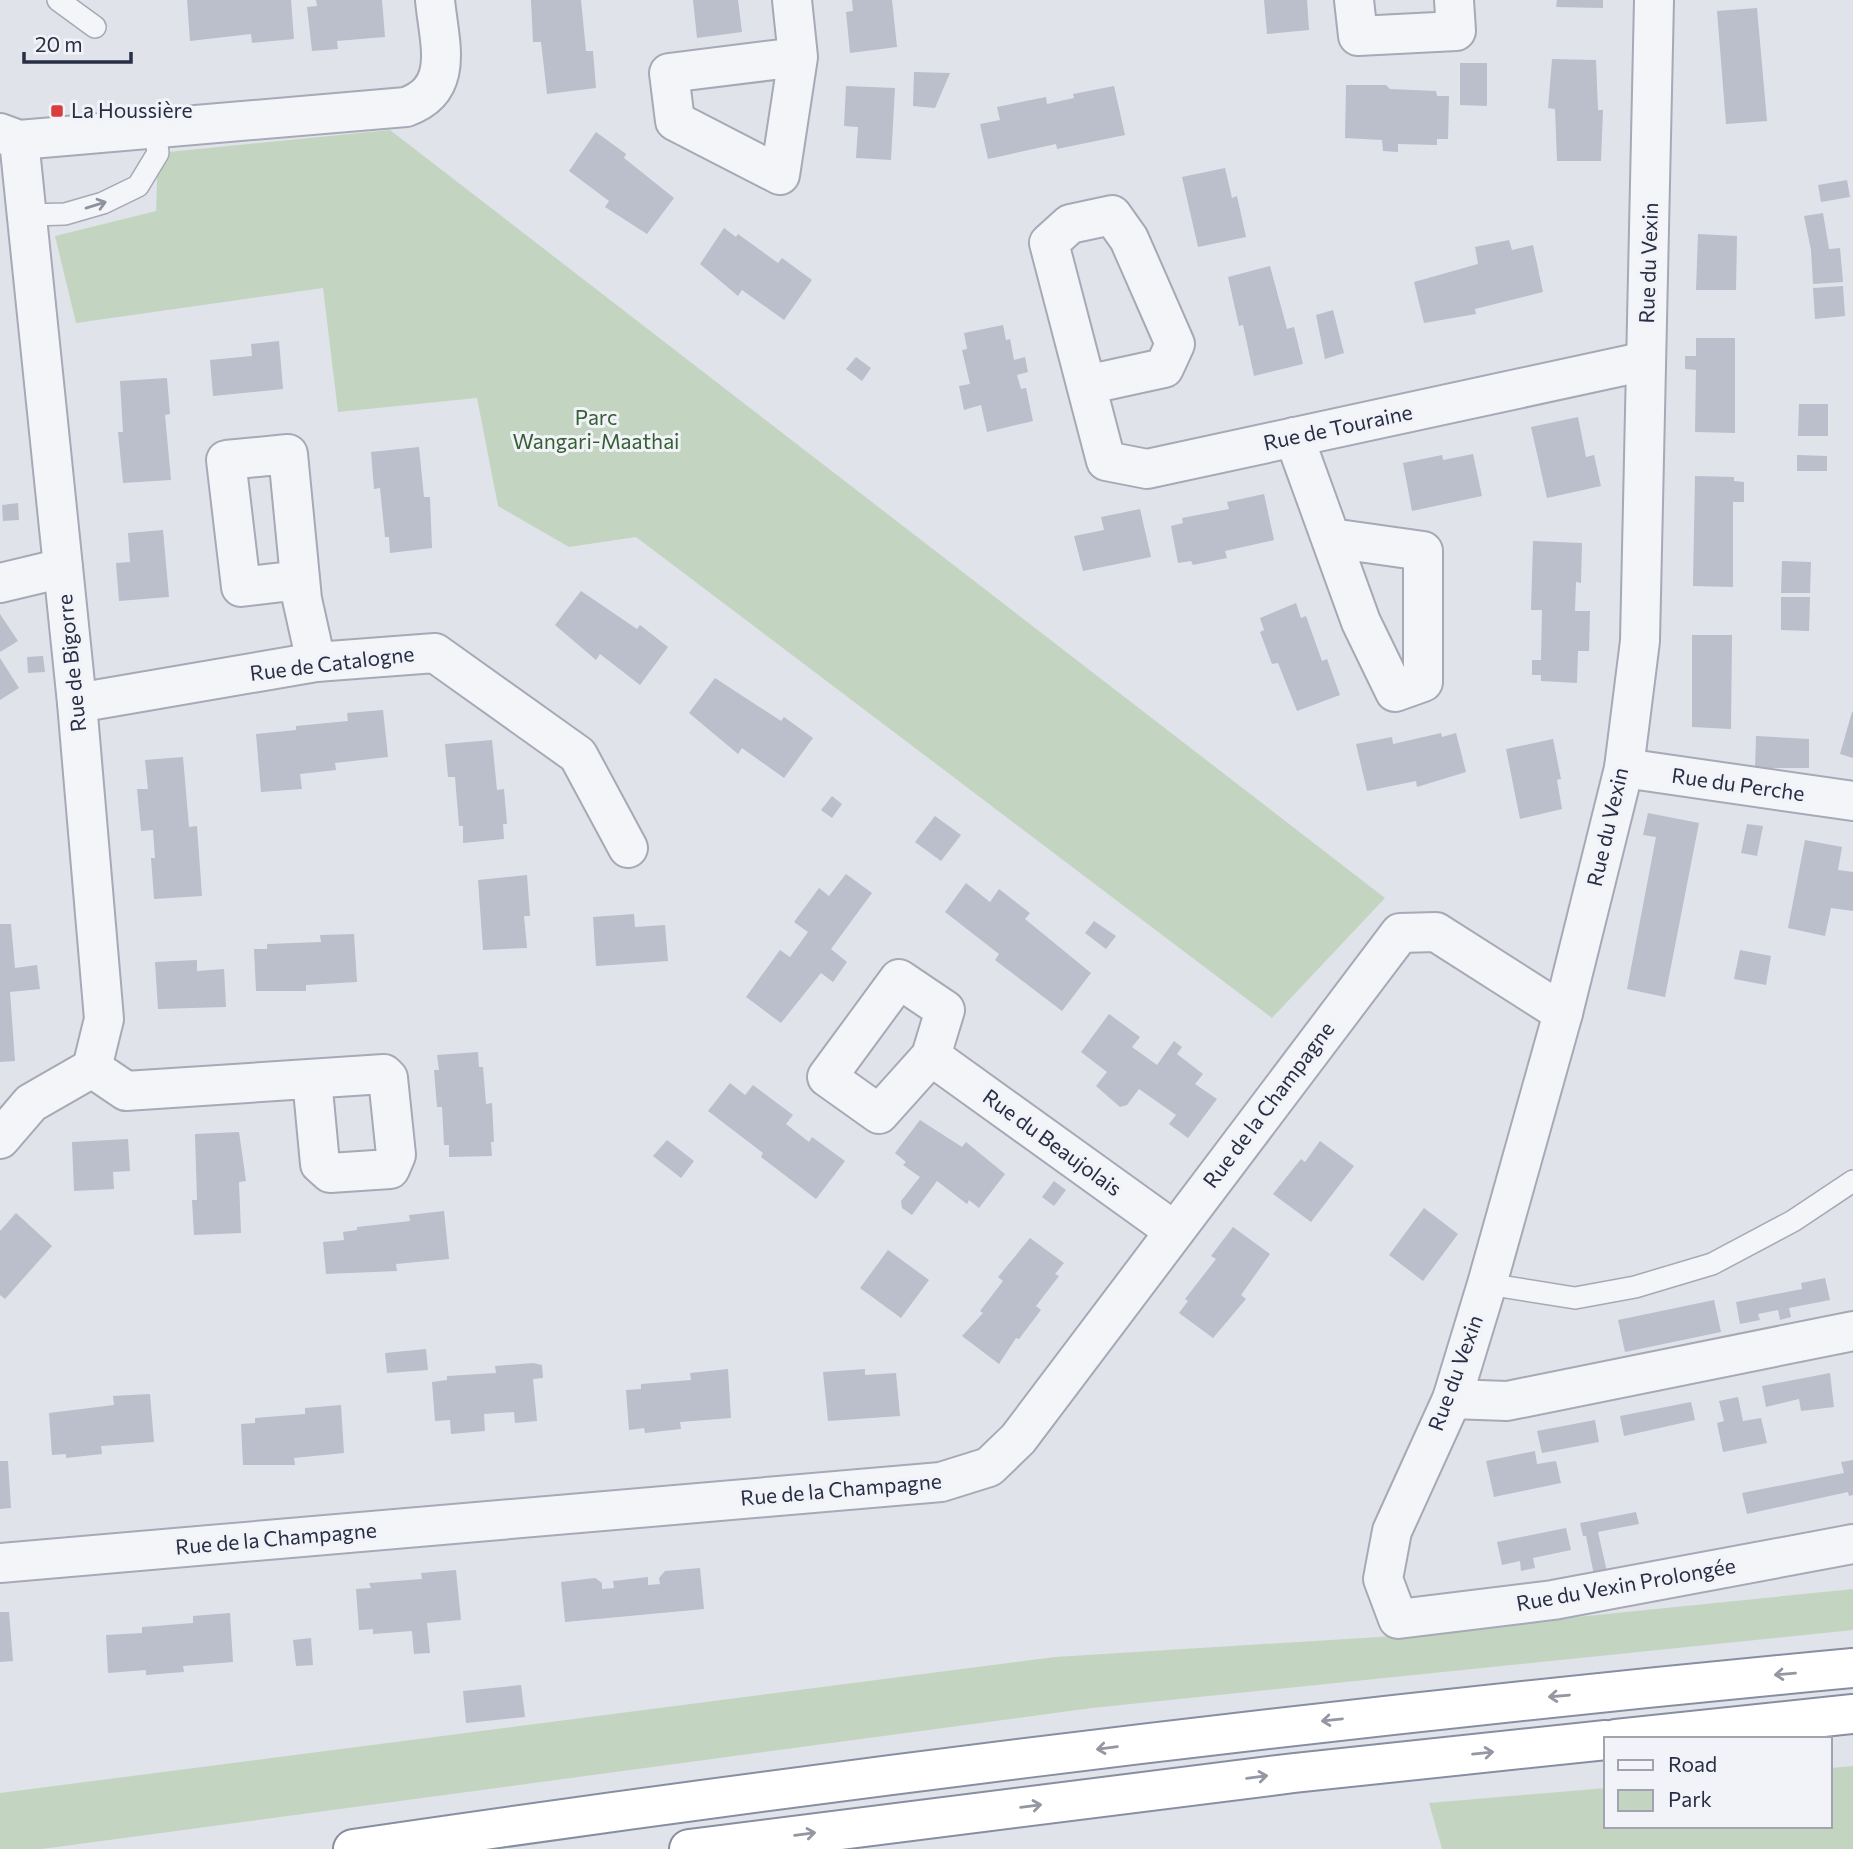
<svg xmlns="http://www.w3.org/2000/svg" width="1853" height="1849" font-family="Commissioner,sans-serif">
<style>
.green{fill:#c3d5c1}
.building{fill:#bbbecb}
.lines{fill:none;stroke-linecap:round;stroke-linejoin:round}
.lane-casing{stroke:#a6a9b6;stroke-width:24}
.street-casing{stroke:#a6a9b6;stroke-width:42}
.highway-casing{stroke:#878ea2;stroke-width:42}
.lane{stroke:#f4f5f8;stroke-width:21}
.street{stroke:#f4f5f8;stroke-width:38}
.highway{stroke:#fff;stroke-width:38}
.oneway{stroke:#8e929e}
.oneway2{stroke:#9496a2}
.poi-dot{fill:#d83e3d;stroke:#f1f3f8;stroke-width:2.5}
.labels{text-anchor:middle;stroke-width:6;stroke-linejoin:round;paint-order:stroke}
.poi-label{font-size:21px;fill:#282e44;stroke:#f1f3f8;text-anchor:start}
.street-label{font-size:21px;fill:#282e44;stroke:#f1f3f8}
.park-label{font-size:21px;fill:#366034;stroke:#f1f3f8}
</style>
<rect width="100%" height="100%" fill="#e1e3eb"/>
<!-- green -->
<g class="green">
<polygon points="390,130 1385,898 1272,1018 636,537 569,547 498,506 477,398 338,412 323,288 76,323 55,236 156,211 158,153"/>
<polygon points="1853,1589 1853,1630 1092,1708 42,1849 0,1849 0,1793 1055,1657 1379,1637"/>
<polygon points="1853,1766 1853,1849 1442,1849 1429,1803 1606,1788 1606,1826 1830,1826 1830,1768"/>
</g>
<!-- building -->
<g class="building">
<polygon points="187,0 291,0 294,39 252,43 251,34 190,41"/>
<polygon points="316,0 382,0 385,37 337,41 338,49 312,51 307,7 317,6"/>
<polygon points="531,0 581,0 586,51 593,51 596,88 547,94 541,42 533,42"/>
<polygon points="693,0 738,0 742,32 697,38"/>
<polygon points="852,0 892,0 897,47 850,53 846,12 853,11"/>
<polygon points="1264,0 1307,0 1309,30 1267,34"/>
<polygon points="1557,0 1603,0 1603,8 1556,7"/>
<polygon points="1757,8 1767,121 1726,124 1717,11"/>
<polygon points="1552,59 1596,60 1598,110 1603,110 1601,161 1557,161 1555,109 1548,108"/>
<polygon points="1460,63 1487,63 1487,106 1460,105"/>
<polygon points="914,72 950,73 935,108 913,106"/>
<polygon points="1346,85 1386,85 1390,89 1436,91 1437,96 1449,96 1448,139 1437,139 1437,145 1398,144 1398,152 1383,151 1382,140 1345,138"/>
<polygon points="846,86 895,88 891,160 856,158 858,127 844,126"/>
<polygon points="1114,86 1125,135 1057,149 1056,144 988,159 980,124 1000,120 997,107 1046,97 1047,104 1074,98 1073,94"/>
<polygon points="596,132 626,154 624,158 674,198 647,234 605,207 609,201 569,171"/>
<polygon points="1225,168 1232,198 1237,196 1246,237 1198,247 1182,177"/>
<polygon points="1847,180 1850,197 1821,202 1818,185"/>
<polygon points="1823,213 1829,249 1840,248 1843,282 1813,284 1811,250 1804,216"/>
<polygon points="724,228 736,237 738,234 778,263 782,258 812,280 784,320 742,290 738,296 700,264"/>
<polygon points="1698,234 1737,236 1736,290 1696,290"/>
<polygon points="1509,240 1512,250 1533,245 1543,292 1475,309 1476,314 1424,323 1414,282 1478,264 1475,247"/>
<polygon points="1270,266 1287,329 1294,327 1303,364 1254,376 1243,325 1239,326 1228,277"/>
<polygon points="1843,286 1845,316 1815,319 1813,288"/>
<polygon points="1333,310 1344,353 1325,359 1316,315"/>
<polygon points="1003,325 1006,340 1010,339 1014,360 1025,357 1028,372 1017,375 1021,389 1026,388 1033,421 987,432 981,405 964,410 959,386 970,384 962,350 967,349 964,333"/>
<polygon points="1696,338 1735,338 1735,433 1695,432 1696,370 1685,369 1685,356 1696,356"/>
<polygon points="279,341 283,389 213,396 210,360 252,356 251,344"/>
<polygon points="856,357 871,368 862,381 846,369"/>
<polygon points="167,378 170,414 165,415 171,480 123,483 118,432 123,432 120,381"/>
<polygon points="1799,404 1828,404 1828,436 1798,436"/>
<polygon points="1578,417 1586,457 1594,455 1601,486 1547,498 1531,427"/>
<polygon points="419,447 424,497 430,497 432,548 390,553 389,537 385,537 380,488 374,489 371,452"/>
<polygon points="1473,454 1482,496 1412,511 1403,463 1442,455 1443,460"/>
<polygon points="1797,455 1827,456 1827,471 1797,471"/>
<polygon points="1695,476 1734,477 1734,481 1744,482 1744,502 1733,502 1733,587 1693,586"/>
<polygon points="1264,494 1274,540 1225,551 1227,558 1193,565 1191,561 1178,563 1171,526 1183,523 1182,518 1229,509 1227,502"/>
<polygon points="18,503 19,520 3,521 2,505"/>
<polygon points="1140,509 1151,557 1083,571 1074,536 1104,530 1101,517"/>
<polygon points="163,530 169,597 119,601 116,563 130,562 128,533"/>
<polygon points="1533,541 1582,543 1581,583 1576,582 1575,611 1590,611 1589,651 1578,651 1577,683 1541,681 1541,675 1532,675 1532,660 1541,660 1542,610 1531,610"/>
<polygon points="1782,561 1811,562 1810,593 1781,593"/>
<polygon points="581,591 637,629 640,625 668,647 640,685 600,654 596,660 555,625"/>
<polygon points="1781,597 1810,597 1809,631 1781,630"/>
<polygon points="1296,603 1301,618 1306,616 1322,661 1327,659 1340,695 1297,711 1278,663 1272,664 1260,632 1264,630 1260,618"/>
<polygon points="0,614 18,641 0,652"/>
<polygon points="1692,635 1732,635 1731,729 1692,727"/>
<polygon points="43,656 45,672 28,673 27,657"/>
<polygon points="0,658 19,688 0,700"/>
<polygon points="715,678 781,721 784,717 813,738 784,778 742,748 738,754 689,713"/>
<polygon points="383,710 388,757 335,763 336,770 300,774 302,789 261,792 256,734 296,730 296,726 348,721 347,713"/>
<polygon points="1852,712 1853,712 1853,758 1840,754"/>
<polygon points="1441,733 1442,737 1456,733 1466,772 1417,787 1416,781 1367,791 1356,744 1392,737 1393,744"/>
<polygon points="1756,736 1809,739 1809,768 1755,768"/>
<polygon points="1553,739 1561,779 1557,780 1562,809 1520,819 1506,749"/>
<polygon points="492,740 497,790 504,789 507,824 503,824 504,839 463,843 463,826 459,826 455,777 448,777 445,744"/>
<polygon points="183,757 189,827 197,826 202,896 154,899 151,858 155,858 153,830 141,831 137,789 148,789 145,760"/>
<polygon points="832,796 842,804 832,818 821,810"/>
<polygon points="1648,813 1699,823 1665,997 1627,989 1656,837 1643,835"/>
<polygon points="935,816 961,835 941,861 915,842"/>
<polygon points="1747,824 1763,826 1757,856 1741,853"/>
<polygon points="1805,840 1842,847 1838,870 1853,872 1853,911 1831,908 1825,936 1788,928"/>
<polygon points="846,874 872,893 831,949 847,962 833,982 821,973 781,1023 746,997 780,950 790,957 808,932 794,922 819,888 829,896"/>
<polygon points="527,875 530,916 524,916 527,948 483,950 478,880"/>
<polygon points="966,883 990,902 999,889 1030,913 1025,919 1091,973 1062,1011 995,960 999,954 945,912"/>
<polygon points="634,914 635,927 665,925 668,961 596,966 593,917"/>
<polygon points="1094,921 1116,936 1106,949 1085,933"/>
<polygon points="0,924 11,924 15,968 37,965 40,989 10,992 15,1061 0,1062"/>
<polygon points="354,934 357,982 306,985 306,991 256,991 254,949 267,949 267,944 321,942 320,935"/>
<polygon points="1740,950 1771,956 1766,985 1734,979"/>
<polygon points="197,960 197,971 224,969 226,1007 158,1009 155,962"/>
<polygon points="1109,1014 1140,1037 1132,1047 1157,1065 1174,1041 1182,1047 1177,1054 1203,1074 1195,1084 1217,1099 1188,1138 1169,1124 1176,1115 1139,1089 1127,1105 1120,1107 1096,1086 1107,1072 1081,1052"/>
<polygon points="478,1052 479,1067 483,1067 486,1104 492,1103 494,1142 491,1142 492,1156 449,1157 449,1145 444,1145 442,1107 437,1107 434,1070 439,1070 437,1055"/>
<polygon points="730,1083 745,1095 753,1085 793,1115 786,1124 809,1142 812,1137 845,1161 816,1199 761,1157 763,1153 708,1111"/>
<polygon points="920,1120 962,1147 966,1142 1005,1174 979,1208 969,1200 967,1204 937,1181 912,1215 902,1208 901,1201 920,1177 903,1165 906,1162 895,1153"/>
<polygon points="239,1132 246,1181 239,1182 241,1233 194,1235 192,1200 197,1200 195,1134"/>
<polygon points="128,1139 130,1171 113,1172 114,1189 74,1191 72,1142"/>
<polygon points="667,1140 694,1161 681,1178 653,1156"/>
<polygon points="1320,1141 1354,1166 1311,1222 1273,1194 1301,1159 1305,1162"/>
<polygon points="1054,1181 1066,1190 1054,1206 1042,1197"/>
<polygon points="1424,1208 1458,1234 1423,1281 1389,1255"/>
<polygon points="444,1211 449,1259 396,1264 397,1271 326,1274 323,1242 344,1240 343,1232 357,1230 357,1227 410,1221 409,1215"/>
<polygon points="16,1213 52,1246 5,1299 0,1295 0,1231"/>
<polygon points="1233,1227 1270,1254 1241,1295 1246,1299 1213,1338 1179,1313 1188,1301 1185,1299 1216,1259 1211,1256"/>
<polygon points="1030,1238 1064,1263 1055,1274 1059,1276 1036,1306 1041,1310 1019,1339 1016,1338 999,1364 962,1336 983,1313 980,1311 1003,1281 998,1277"/>
<polygon points="888,1250 929,1280 901,1318 860,1288"/>
<polygon points="1825,1278 1830,1300 1789,1308 1791,1317 1780,1320 1778,1310 1758,1314 1760,1320 1740,1324 1736,1302 1802,1289 1801,1283"/>
<polygon points="1714,1300 1721,1332 1625,1352 1618,1320"/>
<polygon points="426,1349 428,1370 387,1373 385,1353"/>
<polygon points="533,1363 542,1365 543,1378 533,1379 537,1421 515,1423 514,1412 484,1414 485,1431 451,1434 450,1420 435,1421 432,1382 447,1380 447,1376 496,1373 495,1366"/>
<polygon points="728,1369 731,1418 680,1422 681,1429 645,1433 644,1428 629,1430 626,1390 641,1389 641,1384 691,1380 690,1373"/>
<polygon points="865,1369 865,1375 896,1373 900,1416 828,1421 823,1372"/>
<polygon points="1830,1373 1834,1407 1801,1411 1799,1399 1766,1407 1762,1386"/>
<polygon points="150,1394 154,1442 101,1446 102,1454 66,1458 66,1454 52,1455 49,1413 114,1405 113,1396"/>
<polygon points="1738,1397 1743,1421 1761,1418 1767,1443 1723,1452 1717,1423 1724,1421 1719,1401"/>
<polygon points="1691,1402 1695,1420 1624,1436 1620,1416"/>
<polygon points="341,1405 344,1453 294,1458 295,1465 243,1465 241,1424 255,1423 255,1418 305,1414 305,1408"/>
<polygon points="1595,1420 1599,1442 1542,1453 1537,1431"/>
<polygon points="1535,1451 1537,1464 1556,1461 1561,1483 1494,1497 1486,1461"/>
<polygon points="1853,1460 1853,1495 1849,1496 1848,1492 1747,1514 1742,1493 1844,1473 1841,1462"/>
<polygon points="0,1461 8,1461 11,1508 0,1509"/>
<polygon points="1636,1512 1639,1524 1598,1532 1607,1572 1594,1575 1586,1536 1583,1536 1580,1523"/>
<polygon points="1566,1528 1571,1550 1533,1558 1535,1568 1521,1571 1520,1561 1502,1565 1497,1542"/>
<polygon points="700,1568 704,1609 565,1622 561,1582 595,1578 602,1583 602,1589 614,1588 613,1581 648,1577 648,1585 660,1584 659,1578 665,1571"/>
<polygon points="456,1570 461,1620 427,1623 430,1653 414,1654 412,1631 373,1634 373,1629 359,1630 356,1589 371,1588 369,1583 422,1579 421,1573"/>
<polygon points="0,1612 9,1612 13,1661 0,1662"/>
<polygon points="230,1613 233,1662 183,1666 184,1672 146,1675 146,1670 108,1673 106,1635 142,1633 142,1627 193,1623 193,1616"/>
<polygon points="311,1638 313,1665 296,1666 293,1640"/>
<polygon points="521,1685 525,1717 466,1723 463,1691"/>
</g>
<g class="lines">
<defs>
<g id="lane">
<polyline points="58,0 95,27"/>
<polyline points="29,215 65,214 103,203 138,186 158,153 155,129"/>
<polyline points="1487,1284 1575,1298 1635,1287 1712,1264 1793,1221 1853,1181"/>
</g>
<g id="street">
<polyline points="792,0 798,57 780,175 675,121 669,73 798,57"/>
<polyline points="1354,0 1358,36 1456,31 1454,0"/>
<polyline points="1654,0 1640,641 1624,768 1563,1013 1487,1284 1452,1399 1392,1531 1383,1579 1398,1619 1553,1600 1853,1544"/>
<path d="M0,133L19,140L406,107C456,89 439,43 435,0"/>
<polyline points="1086,385 1164,368 1175,344 1129,239 1112,215 1070,224 1049,243 1106,461 1147,469 1646,361"/>
<polyline points="1294,437 1361,622 1395,692 1423,682 1423,551 1331,538"/>
<polyline points="300,580 241,587 226,460 288,454 302,599 316,662"/>
<polyline points="0,583 63,568"/>
<polyline points="77,703 316,662 435,653 578,755 628,848"/>
<polyline points="1624,768 1853,801"/>
<polyline points="931,1056 945,1010 899,979 827,1077 879,1114 931,1056 1173,1230"/>
<polyline points="92,1068 126,1091 384,1074 388,1078 396,1155 390,1169 330,1173 320,1164 312,1079"/>
<polyline points="0,1139 31,1103 92,1068 104,1019 77,703 19,140"/>
<polyline points="1452,1399 1507,1401 1853,1331"/>
<polyline points="0,1563 941,1482 989,1467 1018,1439 1400,933 1436,932 1563,1013"/>
</g>
<g id="highway">
<polyline points="1616,1739 1853,1714"/>
<path d="M353,1849C851,1776 1351,1715 1853,1668"/>
<polyline points="689,1849 1294,1773 1606,1740"/>
</g>
</defs>
<!-- lane casing -->
<use href="#lane" class="lane-casing"/>
<!-- street casing -->
<use href="#street" class="street-casing"/>
<!-- highway casing -->
<use href="#highway" class="highway-casing"/>
<!-- lane -->
<use href="#lane" class="lane"/>
<!-- street -->
<use href="#street" class="street"/>
<!-- highway -->
<use href="#highway" class="highway"/>
</g>
<!-- one-way arrows -->
<defs><path id="oneway-shaft" d="M-6 0H5M1.5-3L5.5 0L1.5 3" fill="none" stroke-width="1.6" stroke-linecap="round" stroke-linejoin="round" transform="scale(1.75)"/></defs>
<use class="oneway" href="#oneway-shaft" transform="translate(96 205) rotate(-17)"/>
<g class="oneway2">
<use href="#oneway-shaft" transform="translate(1785 1674) rotate(175)"/>
<use href="#oneway-shaft" transform="translate(1559 1696) rotate(175)"/>
<use href="#oneway-shaft" transform="translate(1332 1720) rotate(174)"/>
<use href="#oneway-shaft" transform="translate(1107 1748) rotate(173)"/>
<use href="#oneway-shaft" transform="translate(1483 1753) rotate(-6)"/>
<use href="#oneway-shaft" transform="translate(1257 1777) rotate(-7)"/>
<use href="#oneway-shaft" transform="translate(1031 1806) rotate(-7)"/>
<use href="#oneway-shaft" transform="translate(805 1834) rotate(-7)"/>
</g>
<!-- markers -->
<rect class="poi-dot" x="50" y="104" width="14" height="14" rx="3.5"/>
<g class="labels">
<!-- poi labels -->
<g class="poi-label">
<text x="71" y="118">La Houssière</text>
</g>
<!-- street labels -->
<g class="street-label">
<text transform="translate(1649 263) rotate(-88)" y="7">Rue du Vexin</text>
<text transform="translate(1338 428) rotate(-12)" y="7">Rue de Touraine</text>
<text transform="translate(72 663) rotate(-96)" y="7">Rue de Bigorre</text>
<text transform="translate(332 664) rotate(-7)" y="7">Rue de Catalogne</text>
<text transform="translate(1738 785) rotate(8)" y="7">Rue du Perche</text>
<text transform="translate(1608 827) rotate(-77)" y="7">Rue du Vexin</text>
<text transform="translate(1269 1105) rotate(-53)" y="7">Rue de la Champagne</text>
<text transform="translate(1052 1143) rotate(36)" y="7">Rue du Beaujolais</text>
<text transform="translate(1456 1373) rotate(-70)" y="7">Rue du Vexin</text>
<text transform="translate(841 1490) rotate(-5)" y="7">Rue de la Champagne</text>
<text transform="translate(276 1539) rotate(-5)" y="7">Rue de la Champagne</text>
<text transform="translate(1626 1585) rotate(-10)" y="7">Rue du Vexin Prolongée</text>
</g>
<!-- park labels -->
<g class="park-label">
<text x="596" y="425">Parc<tspan x="596" dy="24">Wangari-Maathai</tspan></text>
</g>
</g>
<!-- legend -->
<rect x="1604" y="1737" width="228" height="91" fill="#f1f3f8" stroke="#a1a4b0" stroke-width="2"/>
<rect x="1618" y="1760" width="35" height="10" fill="#f4f5f8" stroke="#a1a4b0" stroke-width="2"/>
<text x="1668" y="1772" font-size="21" fill="#282e44">Road</text>
<rect x="1618" y="1790" width="35" height="21" fill="#c3d5c1" stroke="#a1a4b0" stroke-width="2"/>
<text x="1668" y="1807" font-size="21" fill="#282e44">Park</text>
<!-- scale -->
<path d="M24 52v10h107v-10" fill="none" stroke="#282e44" stroke-width="3.5"/>
<text x="35" y="52" font-size="21" fill="#282e44" stroke="#f1f3f8" stroke-width="5" paint-order="stroke">20 m</text>
</svg>
